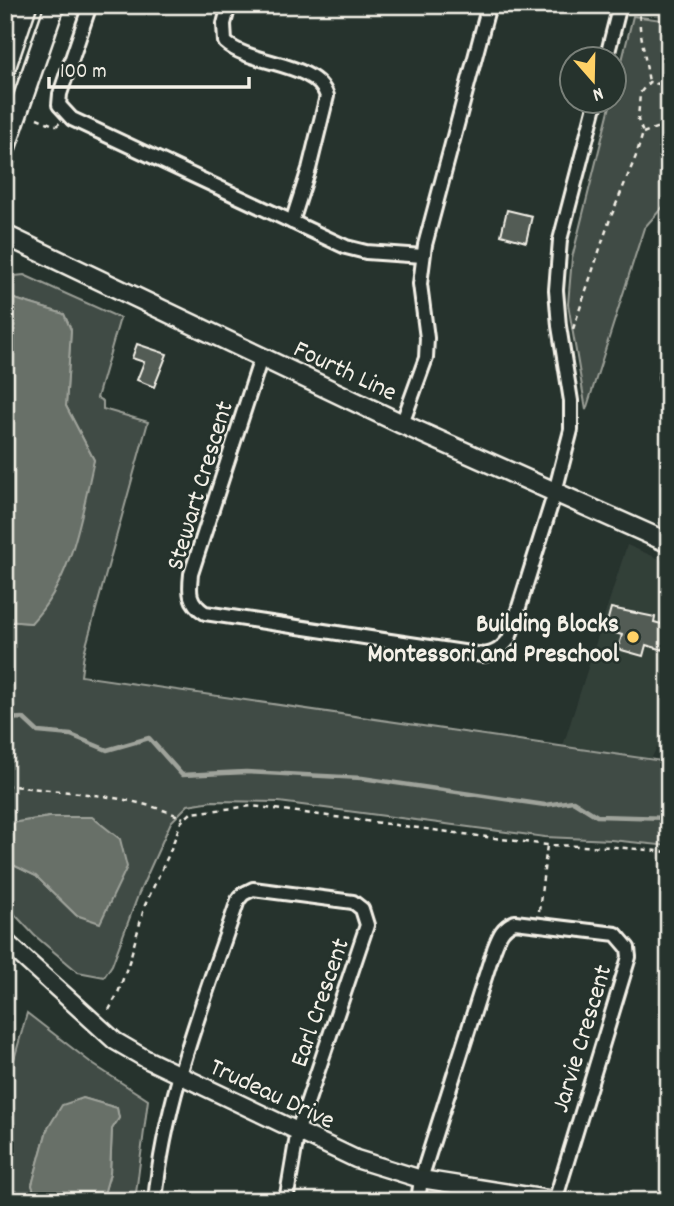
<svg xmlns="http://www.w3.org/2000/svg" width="674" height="1206" font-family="Dekko,sans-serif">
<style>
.built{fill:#333f39}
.green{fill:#414b45;stroke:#9a9e96;stroke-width:2}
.water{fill:#676f68;stroke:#9fa39b;stroke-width:2}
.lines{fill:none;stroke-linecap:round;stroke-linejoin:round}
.stream{stroke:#9fa39b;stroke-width:4.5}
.building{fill:#525c55;stroke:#f4f1e8;stroke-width:2}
.minor-casing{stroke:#f4f1e8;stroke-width:18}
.tertiary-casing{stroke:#f4f1e8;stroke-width:21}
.secondary-casing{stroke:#f4f1e8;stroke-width:23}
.path{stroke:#f4f1e8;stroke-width:2.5;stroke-dasharray:5 5;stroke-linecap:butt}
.minor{stroke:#26332d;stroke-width:12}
.tertiary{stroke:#26332d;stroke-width:16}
.secondary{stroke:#26332d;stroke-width:18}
.poi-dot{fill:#ffd166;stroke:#26332d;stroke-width:2.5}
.labels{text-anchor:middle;stroke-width:5;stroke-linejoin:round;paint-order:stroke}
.street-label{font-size:26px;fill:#f4f1e8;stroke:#26332d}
.poi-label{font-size:26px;font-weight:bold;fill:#f4f1e8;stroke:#26332d;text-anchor:end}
</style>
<rect width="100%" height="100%" fill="#26332d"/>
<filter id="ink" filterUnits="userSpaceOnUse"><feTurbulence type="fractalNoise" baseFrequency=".0143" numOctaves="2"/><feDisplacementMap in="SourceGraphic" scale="14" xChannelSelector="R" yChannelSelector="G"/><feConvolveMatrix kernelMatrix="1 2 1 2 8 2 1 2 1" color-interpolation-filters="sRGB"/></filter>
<g filter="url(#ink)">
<!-- built -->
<polygon class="built" points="627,545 669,563 669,749 657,747 651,759 563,746"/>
<!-- green -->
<g class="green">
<polygon points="633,16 669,21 669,200 644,228 586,410 568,304 572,258 611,102 614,102 615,89"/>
<polygon points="24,275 120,318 97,398 103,401 103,409 148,422 84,653 81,676 669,762 669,846 611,840 545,837 279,802 212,801 188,805 171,822 139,893 112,965 104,977 78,972 34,935 5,904 5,861 36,876 76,915 50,817 5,824 5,621 31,623 94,460 66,406 71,330 64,314 5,296 5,277"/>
<polygon points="27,1013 94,1065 148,1100 135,1201 102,1201 110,1173 112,1129 119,1118 117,1108 83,1098 47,1130 32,1185 37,1201 5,1201 5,1092"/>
</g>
<!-- water -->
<g class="water">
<path d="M5,296L64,314L71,330L66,406L94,460C81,517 73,579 31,623L5,621Z"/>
<polygon points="50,817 92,817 120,839 127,867 100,923 76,915 36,876 5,861 5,824"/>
<polygon points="83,1098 117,1108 119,1118 112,1129 110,1173 102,1201 37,1201 32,1185 47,1130 62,1105"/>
</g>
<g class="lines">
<!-- stream -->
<polyline class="stream" points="5,719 23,718 38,732 71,735 107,750 149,738 182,775 246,772 362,778 545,805 573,801 597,816 669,818"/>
</g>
<!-- building -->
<g class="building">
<polygon points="507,210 532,216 526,242 501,235"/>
<polygon points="137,344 167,354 154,387 137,380 144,362 132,358"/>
<polygon points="611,608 655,617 654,622 669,626 664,650 646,645 643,656 618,649 622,635 605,630"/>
</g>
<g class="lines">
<defs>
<g id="minor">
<polyline points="90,5 60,94 59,105 72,119 346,247 366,252 423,256"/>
<path d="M229,5L224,24L225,42C251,66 315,61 327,96L309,169L292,222"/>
<polyline points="606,60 620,5"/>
<path d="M261,358L191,574C189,592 188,602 205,613L483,655C496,653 501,649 509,639L555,492L571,430V401L559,326L556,290L560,240L596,102"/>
<polyline points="669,370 666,377 669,386"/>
<polyline points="402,424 426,358 427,338 420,284 425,245 489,5"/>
<path d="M155,1201C165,1096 205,999 238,900L243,894L253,889L353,902L362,909L367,925L298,1130L286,1201"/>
<path d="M418,1201L421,1179L494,949C499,936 502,927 515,922L616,934L628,948L629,957L555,1201"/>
</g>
<polyline id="tertiary" points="5,941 115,1041 146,1059 356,1159 421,1179 560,1201"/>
<g id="secondary">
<polyline points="5,70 27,5"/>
<polyline points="5,150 55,5"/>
<polyline points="5,235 402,424 669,543"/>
</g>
</defs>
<!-- minor casing -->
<use href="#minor" class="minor-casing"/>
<!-- tertiary casing -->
<use href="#tertiary" class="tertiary-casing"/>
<!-- secondary casing -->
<use href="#secondary" class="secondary-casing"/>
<!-- path -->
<g class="path">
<polyline points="639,5 640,28 649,82"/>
<polyline points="37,118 56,126 60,123"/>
<polyline points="643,133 661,126 669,115"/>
<polyline points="5,191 15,161"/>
<polyline points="573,329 610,219 636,156 643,133 638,120 640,93 649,82 659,84 669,90"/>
<path d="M5,785C65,793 128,793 183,818"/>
<polyline points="539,911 547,845"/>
<polyline points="109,1010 118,993 130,959 145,905 169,854 181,822 191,813 252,806 547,845 615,847 669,852"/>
</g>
<!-- minor -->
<use href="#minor" class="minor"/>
<!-- tertiary -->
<use href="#tertiary" class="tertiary"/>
<!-- secondary -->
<use href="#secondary" class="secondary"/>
</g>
</g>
<!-- markers -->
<circle class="poi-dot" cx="633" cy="637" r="7"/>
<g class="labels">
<!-- street labels -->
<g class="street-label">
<text transform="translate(346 369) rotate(25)" y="9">Fourth Line</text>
<text transform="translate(198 485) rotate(-73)" y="9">Stewart Crescent</text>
<text transform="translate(318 1002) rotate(-71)" y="9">Earl Crescent</text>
<text transform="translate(580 1038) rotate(-73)" y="9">Jarvie Crescent</text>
<text transform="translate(273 1092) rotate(25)" y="9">Trudeau Drive</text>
</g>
<!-- poi labels -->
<g class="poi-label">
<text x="619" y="631">Building Blocks<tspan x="619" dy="30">Montessori and Preschool</tspan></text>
</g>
</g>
<!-- margin -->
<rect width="674" height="1206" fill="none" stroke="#26332d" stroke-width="28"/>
<rect x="14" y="14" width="646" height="1178" fill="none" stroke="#f4f1e8" stroke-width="2.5" filter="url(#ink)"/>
<!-- north arrow -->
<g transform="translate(593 80) rotate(160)"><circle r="33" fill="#26332d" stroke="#787f78" stroke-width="2"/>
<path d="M0-5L12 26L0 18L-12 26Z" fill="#ffd166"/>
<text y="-10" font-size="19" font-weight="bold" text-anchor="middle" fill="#f4f1e8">N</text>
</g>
<!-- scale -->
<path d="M49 77v10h200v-10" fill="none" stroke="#f4f1e8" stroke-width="3.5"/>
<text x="60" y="77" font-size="21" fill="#f4f1e8" stroke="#26332d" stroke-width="5" paint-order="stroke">100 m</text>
</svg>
